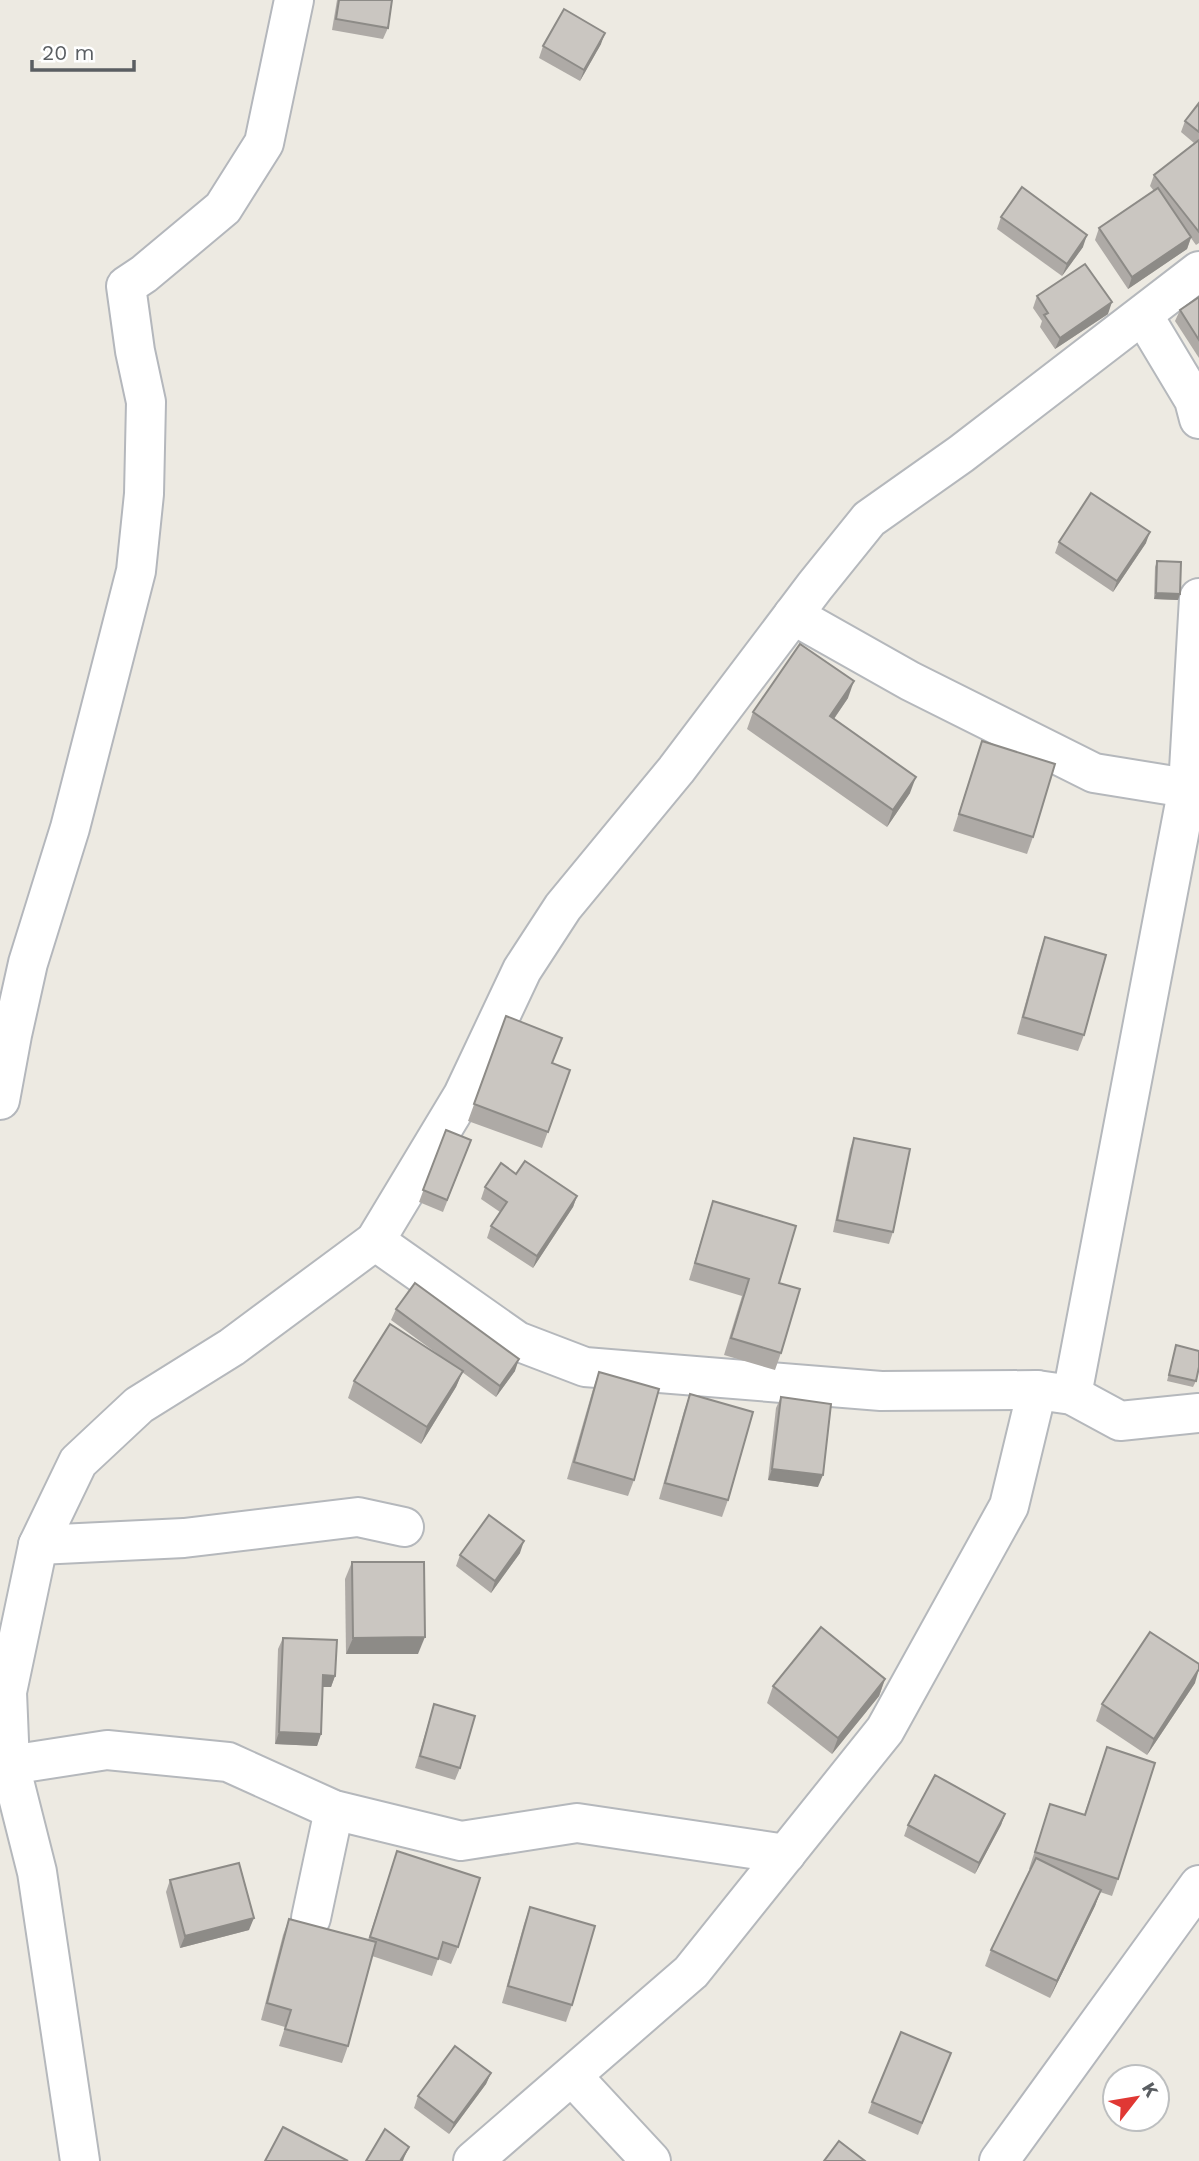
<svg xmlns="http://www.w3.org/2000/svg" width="1199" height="2161" font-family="'Work Sans',sans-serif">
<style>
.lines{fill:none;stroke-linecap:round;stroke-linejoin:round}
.street-casing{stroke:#b5b8bc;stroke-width:42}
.secondary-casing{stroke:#b4b7bc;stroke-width:42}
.street{stroke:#fff;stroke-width:38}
.secondary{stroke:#fff;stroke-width:38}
.wall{fill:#aeaaa6}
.shaded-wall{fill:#8d8b87}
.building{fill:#cac6c1;stroke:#8d8b87;stroke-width:2}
</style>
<rect width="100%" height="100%" fill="#edeae2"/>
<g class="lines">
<defs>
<g id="street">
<polyline points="1143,315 1194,400 1199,419"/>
<polyline points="793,615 910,681 1094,773 1199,790"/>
<polyline points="375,1241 517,1341 585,1367 881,1391 1037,1390 1072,1395 1120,1421 1199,1413"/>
<polyline points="1072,1395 1188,787 1199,598"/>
<polyline points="38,1545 184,1538 358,1517 404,1527"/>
<polyline points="0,1772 10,1765 107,1750 228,1762 334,1810 461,1841 577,1823 786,1854"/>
<polyline points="311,1918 334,1810"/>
<polyline points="572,2076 651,2161"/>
<polyline points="80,2161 37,1872 10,1765 7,1692 38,1545 78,1462 139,1405 232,1347 375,1241 463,1095 522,970 563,907 676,770 815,586 869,519 961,454 1199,271"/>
<polyline points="473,2161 691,1972 885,1730 1009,1506 1037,1390"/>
</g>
<g id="secondary">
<polyline points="0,1100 12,1035 28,963 70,828 136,571 144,494 146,402 135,351 126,286 144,274 223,208 264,143 294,0"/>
<polyline points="999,2161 1199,1885"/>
</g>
</defs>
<!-- street casing -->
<use href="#street" class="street-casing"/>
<!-- secondary casing -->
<use href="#secondary" class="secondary-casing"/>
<!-- street -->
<use href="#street" class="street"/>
<!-- secondary -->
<use href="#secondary" class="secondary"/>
</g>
<!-- wall -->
<g class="wall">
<polygon points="337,0 392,0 388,28 383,39 332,30"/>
<polygon points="601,44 580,81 539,58 543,46"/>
<polygon points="1199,103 1199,243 1196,245 1191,238 1187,249 1128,289 1095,240 1099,228 1154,191 1150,186 1154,175 1194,143 1181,132 1185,121"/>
<polygon points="1001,217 1083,247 1062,276 997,229"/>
<polygon points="1037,296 1108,314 1055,349 1040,327 1042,321 1033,308"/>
<polygon points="1199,297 1199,358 1175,321 1180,310"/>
<polygon points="1059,542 1146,543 1113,592 1055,553"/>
<polygon points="1157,561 1180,594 1178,600 1154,599 1155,567"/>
<polygon points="848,698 834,719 910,793 887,827 747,729 753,712"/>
<polygon points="982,741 1033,837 1027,854 953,831"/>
<polygon points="1045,937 1084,1035 1078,1051 1017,1034 1039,954"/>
<polygon points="506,1016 552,1063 570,1070 542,1148 468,1121"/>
<polygon points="446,1130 471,1140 443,1212 419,1202"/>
<polygon points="854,1138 893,1232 889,1244 833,1232 850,1149"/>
<polygon points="516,1174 577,1196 573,1207 533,1268 487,1238 491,1226 500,1212 481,1199 485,1187"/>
<polygon points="713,1201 779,1283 781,1353 775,1370 724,1355 742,1296 689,1280"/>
<polygon points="396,1309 515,1371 496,1397 462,1372 456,1387 421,1444 348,1398 354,1381 439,1355 391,1320"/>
<polygon points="1176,1345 1196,1381 1193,1387 1167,1381"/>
<polygon points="599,1372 634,1480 628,1496 567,1479 593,1389"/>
<polygon points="690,1394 728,1500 722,1517 659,1499 684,1411"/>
<polygon points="781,1397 818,1487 768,1480 776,1408"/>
<polygon points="520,1553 491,1593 456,1566 460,1555"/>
<polygon points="352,1562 418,1654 346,1654 345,1579"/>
<polygon points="283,1638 335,1676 331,1687 323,1687 321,1734 317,1746 275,1744 278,1649"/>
<polygon points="885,1679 879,1696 832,1754 767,1703 773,1686"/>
<polygon points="1195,1683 1147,1755 1096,1721 1102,1704"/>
<polygon points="434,1704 460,1768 455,1780 415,1768"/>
<polygon points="1107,1747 1118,1879 1112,1896 1100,1892 1095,1906 1050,1998 985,1966 991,1950 1030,1869 1029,1869 1050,1804 1084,1815"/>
<polygon points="1005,1814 1001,1825 975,1874 904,1836 908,1825"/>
<polygon points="397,1851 458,1947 451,1964 438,1959 432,1976 372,1956 348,2046 342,2063 279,2046 285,2027 261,2020 283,1935 289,1919 368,1940"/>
<polygon points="170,1880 249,1930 180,1948 166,1892"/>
<polygon points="530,1907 572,2005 566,2022 502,2003 524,1924"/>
<polygon points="951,2053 918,2135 868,2113 872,2102"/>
<polygon points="491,2073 486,2084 449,2134 414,2108 418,2096"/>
</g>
<!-- shaded-wall -->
<g class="shaded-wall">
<polygon points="605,33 601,44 580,81 584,70"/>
<polygon points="1087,235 1083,247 1062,276 1067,264"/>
<polygon points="1191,237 1187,249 1128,289 1132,277"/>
<polygon points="1112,302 1108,314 1055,349 1060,338"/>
<polygon points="1150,532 1146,543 1113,592 1117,581"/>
<polygon points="1156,593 1180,594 1178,600 1154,599"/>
<polygon points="854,681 848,698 824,733 830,716"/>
<polygon points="916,777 910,793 887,827 893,810"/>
<polygon points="577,1196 573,1207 533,1268 537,1256"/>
<polygon points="519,1359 515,1371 496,1397 500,1386"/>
<polygon points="463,1371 456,1387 421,1444 427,1427"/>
<polygon points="772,1469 823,1475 818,1487 768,1480"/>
<polygon points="524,1541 520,1553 491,1593 495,1581"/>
<polygon points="425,1637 418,1654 346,1654 353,1638"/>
<polygon points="1199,1669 1195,1683 1147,1755 1154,1739"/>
<polygon points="323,1675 335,1676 331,1687 319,1687"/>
<polygon points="885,1679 879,1696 832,1754 838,1738"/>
<polygon points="279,1732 321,1734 317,1746 275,1744"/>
<polygon points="1005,1814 1001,1825 975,1874 979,1863"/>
<polygon points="1101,1890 1095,1906 1050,1998 1057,1981"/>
<polygon points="254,1918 249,1930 180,1948 185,1936"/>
<polygon points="491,2073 486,2084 449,2134 454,2123"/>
<polygon points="409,2147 404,2158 403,2161 400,2161"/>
</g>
<!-- building -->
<g class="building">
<polygon points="339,0 392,0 388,28 336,19"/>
<polygon points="564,9 605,33 584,70 543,46"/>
<polygon points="1199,103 1199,132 1185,121"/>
<polygon points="1199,140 1199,232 1154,175"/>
<polygon points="1022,187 1087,235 1067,264 1001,217"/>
<polygon points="1158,188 1191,237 1132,277 1099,228"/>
<polygon points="1085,264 1112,302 1060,338 1044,315 1048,313 1037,296"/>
<polygon points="1199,297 1199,340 1180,310"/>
<polygon points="1091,493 1150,532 1117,581 1059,542"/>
<polygon points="1157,561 1181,562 1180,594 1156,593"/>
<polygon points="800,644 854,681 830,716 916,777 893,810 753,712"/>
<polygon points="982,741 1055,764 1033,837 959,814"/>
<polygon points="1045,937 1106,955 1084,1035 1023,1017"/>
<polygon points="506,1016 562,1038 552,1063 570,1070 548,1132 474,1104"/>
<polygon points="446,1130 471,1140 447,1200 423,1190"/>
<polygon points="854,1138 910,1149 893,1232 837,1220"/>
<polygon points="525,1161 577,1196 537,1256 491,1226 507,1202 485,1187 501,1163 516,1174"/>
<polygon points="713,1201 796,1226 779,1283 800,1289 781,1353 731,1338 749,1279 695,1263"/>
<polygon points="415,1283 519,1359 500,1386 396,1309"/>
<polygon points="390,1324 463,1371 427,1427 354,1381"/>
<polygon points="1176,1345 1199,1351 1199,1367 1196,1381 1169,1375"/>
<polygon points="599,1372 659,1389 634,1480 574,1462"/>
<polygon points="690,1394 753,1412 728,1500 665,1483"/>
<polygon points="781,1397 831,1404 823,1475 772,1469"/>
<polygon points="489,1515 524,1541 495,1581 460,1555"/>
<polygon points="352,1562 424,1562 425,1637 353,1638"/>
<polygon points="821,1627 885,1679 838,1738 773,1686"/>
<polygon points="1150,1632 1199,1664 1199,1669 1154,1739 1102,1704"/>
<polygon points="283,1638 337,1640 335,1676 323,1675 321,1734 279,1732"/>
<polygon points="434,1704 475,1716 460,1768 420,1756"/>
<polygon points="1107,1747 1155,1763 1118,1879 1035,1852 1050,1804 1085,1815"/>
<polygon points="935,1775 1005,1814 979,1863 908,1825"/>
<polygon points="397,1851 480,1878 458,1947 443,1942 438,1959 370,1937"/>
<polygon points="1036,1858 1101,1890 1057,1981 991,1950"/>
<polygon points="239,1863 254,1918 185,1936 170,1880"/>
<polygon points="530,1907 595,1926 572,2005 508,1986"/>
<polygon points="289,1919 376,1942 348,2046 285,2029 291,2010 267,2003"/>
<polygon points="901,2032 951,2053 922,2123 872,2102"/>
<polygon points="455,2046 491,2073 454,2123 418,2096"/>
<polygon points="283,2127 348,2161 265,2161"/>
<polygon points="385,2129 409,2147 400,2161 366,2161"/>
<polygon points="839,2141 865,2161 824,2161"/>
</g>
<!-- north arrow -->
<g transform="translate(1136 2098) rotate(59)"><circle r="33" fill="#ffffff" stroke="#bdbfc0" stroke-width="2"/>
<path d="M0-5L12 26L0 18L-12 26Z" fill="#e03834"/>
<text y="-10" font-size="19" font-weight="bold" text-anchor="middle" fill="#5a5e62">K</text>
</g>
<!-- scale -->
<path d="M32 60v10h102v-10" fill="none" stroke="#5a5e62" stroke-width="3.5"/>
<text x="42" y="60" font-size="21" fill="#5a5e62" stroke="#ffffff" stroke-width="5" paint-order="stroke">20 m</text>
</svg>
